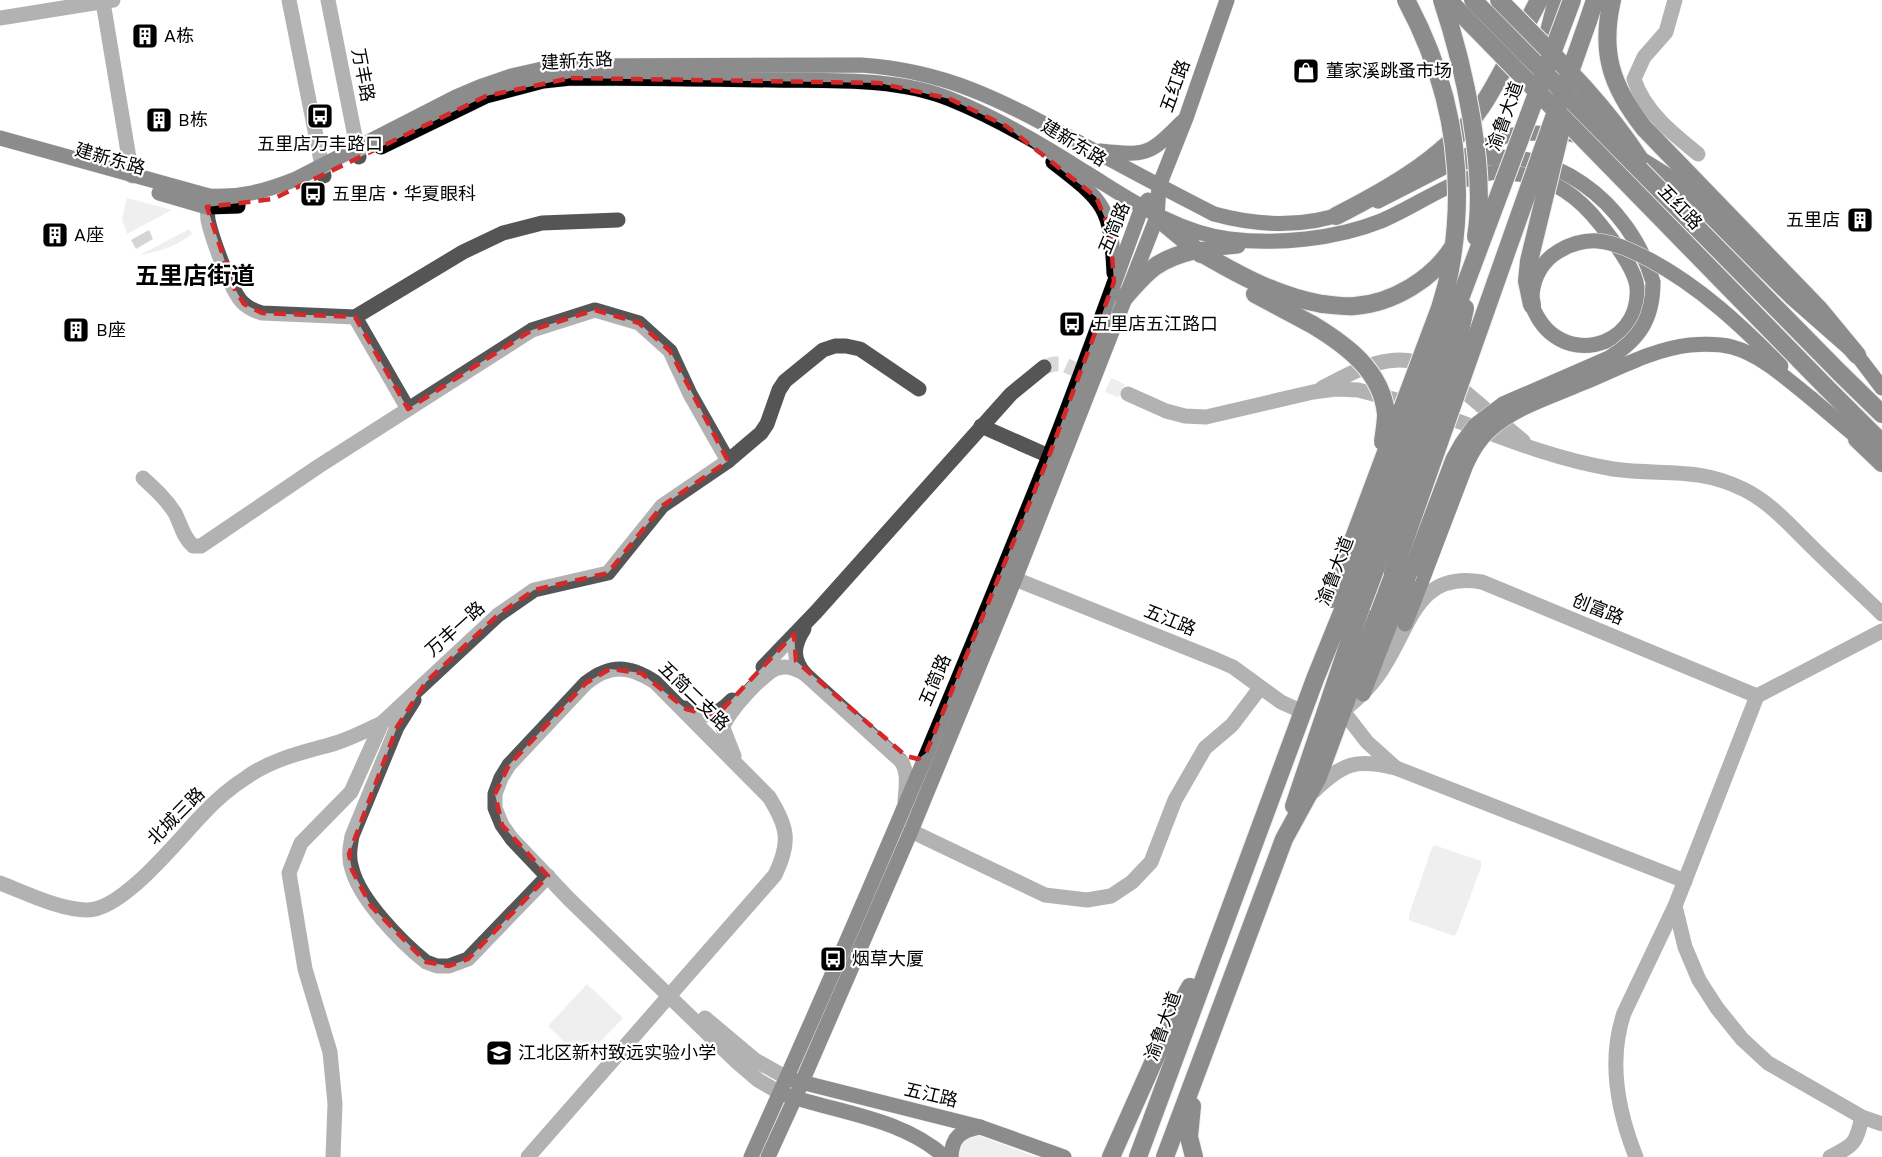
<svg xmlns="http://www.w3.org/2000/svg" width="1882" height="1157" font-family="'Work Sans','Noto Sans SC',sans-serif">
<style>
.green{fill:#dcdcdc}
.water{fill:#a3a3a3}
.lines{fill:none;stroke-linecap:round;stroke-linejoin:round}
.minor-tunnel{stroke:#d9d9d9;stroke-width:15;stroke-dasharray:15 8;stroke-linecap:butt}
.major-casing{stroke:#dbdbdb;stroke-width:16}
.highway-casing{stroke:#dbdbdb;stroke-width:20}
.minor{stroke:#555;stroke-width:15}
.major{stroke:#000;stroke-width:15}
.highway{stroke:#000;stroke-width:18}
.major-bridge-casing{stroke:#dbdbdb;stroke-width:16;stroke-linecap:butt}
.highway-bridge-casing{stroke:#dbdbdb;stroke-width:20;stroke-linecap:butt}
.major-bridge{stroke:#000;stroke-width:15}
.highway-bridge{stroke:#000;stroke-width:18}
.marked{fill:none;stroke:#d62828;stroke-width:4.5;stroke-dasharray:12 8;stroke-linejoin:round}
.labels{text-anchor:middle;stroke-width:4.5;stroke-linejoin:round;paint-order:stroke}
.poi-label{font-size:18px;fill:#000;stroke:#fff;text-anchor:start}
.street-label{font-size:18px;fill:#000;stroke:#fff}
.district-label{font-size:24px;font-weight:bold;fill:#000;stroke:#fff}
</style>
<rect width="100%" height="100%" fill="#fff"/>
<!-- green -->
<g class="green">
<polygon points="127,198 172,210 127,234 122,219"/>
<path d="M189,229L192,234C175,247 160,251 140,255Z"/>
<polygon points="1434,845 1481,861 1481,867 1457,932 1454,936 1409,920 1409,915 1431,850"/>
<polygon points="587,984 623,1018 583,1060 548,1026"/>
<path d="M980,1136L1037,1157H959C958,1142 967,1137 980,1136Z"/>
</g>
<!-- water -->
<polygon class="water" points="149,230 153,239 136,249 131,240"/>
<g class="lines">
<!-- minor-tunnel -->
<polyline class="minor-tunnel" points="1044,367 1054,364 1063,364 1128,394"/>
<defs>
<g id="major">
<path d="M0,138L209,196C240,198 266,191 296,179L456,97L482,86L511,76L542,69L570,66L861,65C949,71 1004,102 1080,143C1124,167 1169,191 1214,214C1258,226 1304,228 1347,212"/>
<path d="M381,147L486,96L543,81L571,78C638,78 705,79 772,80C830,81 895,77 950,99C997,118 1043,145 1085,172C1131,200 1175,232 1229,239C1277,245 1336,239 1381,221C1417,206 1451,179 1490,173C1499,171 1508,173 1517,174C1552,177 1579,197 1600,224C1612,239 1635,268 1637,287C1642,350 1556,371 1532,305"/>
<path d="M1100,151C1147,156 1149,155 1182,122"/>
<path d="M1053,162C1105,202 1111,207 1114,273"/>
<path d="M1466,162C1551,139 1630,203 1653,282"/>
<polyline points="159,193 207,207 238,206"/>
<polyline points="1378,201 1505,136 1530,133 1570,134 1602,142 1635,155 1667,175 1791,297 1857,355 1882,388"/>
<polyline points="1196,250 1238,246"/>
<polyline points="1812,399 1865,444"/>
<polyline points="1405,624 1424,575"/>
<polyline points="1363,694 1408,578"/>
<polyline points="793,1080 980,1127 1064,1157"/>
<path d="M786,1095C840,1113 901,1118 945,1157"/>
<path d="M751,1157C855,927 954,693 1048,459C1081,376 1111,291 1142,207L1148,200"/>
<polyline points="768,1157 795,1098 911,831 1015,579 1157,217 1159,186 1186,118 1227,0"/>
<path d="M951,1157C952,1136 961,1131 980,1127"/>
</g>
<g id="highway">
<path d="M1612,0C1600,52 1611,86 1644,128L1819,309L1857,355"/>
<polyline points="1588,21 1595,0"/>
<polyline points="1542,59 1557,0"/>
<path d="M1336,216C1391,188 1454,153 1487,98C1506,67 1522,32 1539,0"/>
<polyline points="1157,217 1201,254"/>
<polyline points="1255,294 1313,325"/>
<path d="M1124,298C1149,269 1158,259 1196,250C1235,273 1276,296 1322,304"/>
<polyline points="1840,373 1882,414"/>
<polyline points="1825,386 1882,443"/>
<polyline points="1857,439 1882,463"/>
<polyline points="1294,806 1361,607"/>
<polyline points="1192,1106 1189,1137 1194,1157"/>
<polyline points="1111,1157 1173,1018 1190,987"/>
<polyline points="1138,1157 1315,679 1347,600"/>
<polyline points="1165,1157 1284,839 1318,777 1393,573"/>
</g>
</defs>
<!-- major casing -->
<use href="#major" class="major-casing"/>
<!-- highway casing -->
<use href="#highway" class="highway-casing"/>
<!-- minor -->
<g class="minor">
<polyline points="289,0 324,176"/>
<polyline points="328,0 359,157"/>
<path d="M1675,0L1666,32L1644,57L1634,79C1644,111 1673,134 1698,154"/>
<polyline points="103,2 132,176"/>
<polyline points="0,18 113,0"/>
<path d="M209,196C207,204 207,211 208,220C212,238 230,289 242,302C248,308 254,311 262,313L355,317L463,252L503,233L542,223L618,220"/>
<polyline points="355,317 408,409"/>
<polyline points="1452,381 1523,441"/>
<path d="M1322,388C1354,371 1393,348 1429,367"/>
<polyline points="1128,394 1166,411 1185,416 1206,417 1313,392 1336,389 1358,390 1416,405"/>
<path d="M1439,414C1496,435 1552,459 1613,469C1661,476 1695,466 1743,489C1768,501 1787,522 1806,541C1831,566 1857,590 1882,614"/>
<polyline points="981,426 1049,456"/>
<path d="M143,478C155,489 166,499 175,513C181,525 183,537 193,546H201L319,466L532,330L595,310L639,323L670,351L690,394L728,461"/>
<polyline points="1015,579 1217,660 1233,667 1281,702 1303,712"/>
<path d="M804,629C793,646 792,659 805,674"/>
<polyline points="763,667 816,612 1011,394 1044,367"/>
<path d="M414,700L397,727L352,836C350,847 348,858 352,869C360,900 401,942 426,962L437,966H449L468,959L548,876"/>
<path d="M685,708C706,720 716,716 732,700"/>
<path d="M734,756L723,728C725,714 765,671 778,668C788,665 797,669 805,674L901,761C909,773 906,787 905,801"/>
<polyline points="1396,768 1685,881"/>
<path d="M1314,791C1343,763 1356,758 1396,768L1367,742L1343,711C1360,697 1375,683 1386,663C1412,621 1419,571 1482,582L1757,696L1882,631"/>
<polyline points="911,831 1045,895 1087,900 1111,896 1132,882 1151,862 1175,800 1205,748 1232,725 1260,688"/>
<path d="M0,883C26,893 60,910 87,910C122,911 178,840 201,816C214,802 231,787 247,777C274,758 305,752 336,743C352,738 367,730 382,723"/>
<polyline points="1675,906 1685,947 1699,980 1717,1008 1742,1039 1768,1063 1862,1117 1882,1124"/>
<polyline points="705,1018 755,1060 787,1078"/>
<polyline points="333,1157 335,1104 330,1052 305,969 289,873 301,843 351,792 382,723 498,615 534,590 608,573 662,506 728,461 761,433 767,424 779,390 785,381 823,350 835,346 846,346 860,349 919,389"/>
<path d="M528,1157L775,875C791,842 788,827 769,797L655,682C629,665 610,664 586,683L509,765L501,778L495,794V808L502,825L512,839L569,899L737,1062L758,1080L780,1093"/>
<path d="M1636,1157C1618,1112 1608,1060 1624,1013L1675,906L1757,696"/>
<path d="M1830,1157C1854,1145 1856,1144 1862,1117"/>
</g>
<!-- major -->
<use href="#major" class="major"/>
<!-- highway -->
<use href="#highway" class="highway"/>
<defs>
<g id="major-bridge">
<path d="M1532,296C1533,277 1543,260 1559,251C1571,244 1584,240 1598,241C1617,243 1634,252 1650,260C1700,287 1741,325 1781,366"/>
<path d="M1424,575L1466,465C1472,452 1479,440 1489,431C1515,407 1551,397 1583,383C1617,369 1653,349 1690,345C1703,344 1720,344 1732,347C1762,355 1788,380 1812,399"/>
<path d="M1408,578L1453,459L1462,443L1474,426L1503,404L1609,358C1640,339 1653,318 1653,282"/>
</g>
<g id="highway-bridge">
<path d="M1442,0C1464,66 1487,168 1476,237"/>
<polyline points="1448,0 1825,386"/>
<polyline points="1473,0 1840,373"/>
<path d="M1499,0C1548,50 1601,99 1639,158"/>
<path d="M1322,304C1333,305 1344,307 1355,306C1393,303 1433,279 1453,247"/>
<polyline points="1532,305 1527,281 1529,261 1562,125"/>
<path d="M1313,325C1346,345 1382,371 1386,414C1386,423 1384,433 1383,442"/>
<polyline points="1393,573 1588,21"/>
<path d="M1331,599L1440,308C1444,294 1449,279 1451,264C1467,171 1450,82 1406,0"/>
<polyline points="1347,600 1572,0"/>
<polyline points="1361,607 1453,364 1465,308"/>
</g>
</defs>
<!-- major-bridge casing -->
<use href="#major-bridge" class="major-bridge-casing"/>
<!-- highway-bridge casing -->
<use href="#highway-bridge" class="highway-bridge-casing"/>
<!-- major-bridge -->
<use href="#major-bridge" class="major-bridge"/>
<!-- highway-bridge -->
<use href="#highway-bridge" class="highway-bridge"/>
</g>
<!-- marked area -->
<path d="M0 0H1882V1157H0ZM571,78L879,83L950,99L1006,126L1096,197L1110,230L1114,282L1049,456L926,753L918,759L906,756L796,661L794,634L722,710L709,715L686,709L641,673L610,669L586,683L509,765L495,794L502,825L548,876L468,959L449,966L426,962L371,906L352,870L349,854L397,727L426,682L498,615L534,590L608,573L662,506L728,461L670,351L639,323L595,310L532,330L408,409L355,317L262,313L244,304L233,286L207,207L273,199L486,96Z" fill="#fff" fill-opacity=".55" fill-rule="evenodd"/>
<path class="marked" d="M571,78L879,83L950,99L1006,126L1096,197L1110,230L1114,282L1049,456L926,753L918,759L906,756L796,661L794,634L722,710L709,715L686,709L641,673L610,669L586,683L509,765L495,794L502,825L548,876L468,959L449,966L426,962L371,906L352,870L349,854L397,727L426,682L498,615L534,590L608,573L662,506L728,461L670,351L639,323L595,310L532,330L408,409L355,317L262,313L244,304L233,286L207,207L273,199L486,96Z"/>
<!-- icons -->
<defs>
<symbol id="building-square" viewBox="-11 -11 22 22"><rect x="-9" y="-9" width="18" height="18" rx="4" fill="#000" stroke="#fff"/><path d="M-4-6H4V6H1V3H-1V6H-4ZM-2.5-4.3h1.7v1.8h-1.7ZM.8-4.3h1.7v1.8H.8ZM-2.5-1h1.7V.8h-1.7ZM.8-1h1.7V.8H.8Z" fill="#fff"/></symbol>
<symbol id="shop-square" viewBox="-11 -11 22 22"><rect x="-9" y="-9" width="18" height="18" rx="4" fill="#000" stroke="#fff"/><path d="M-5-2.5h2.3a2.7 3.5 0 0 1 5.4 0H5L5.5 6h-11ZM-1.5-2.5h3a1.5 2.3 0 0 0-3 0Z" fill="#fff"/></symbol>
<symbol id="bus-square" viewBox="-11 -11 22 22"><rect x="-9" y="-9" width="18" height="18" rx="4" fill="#000" stroke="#fff"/><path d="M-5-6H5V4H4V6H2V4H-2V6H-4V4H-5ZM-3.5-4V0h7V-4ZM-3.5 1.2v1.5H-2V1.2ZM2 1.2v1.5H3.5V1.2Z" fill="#fff"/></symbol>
<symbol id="school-square" viewBox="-11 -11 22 22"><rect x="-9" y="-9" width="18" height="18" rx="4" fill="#000" stroke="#fff"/><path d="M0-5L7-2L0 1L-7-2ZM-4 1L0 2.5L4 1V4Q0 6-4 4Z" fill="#fff"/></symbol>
</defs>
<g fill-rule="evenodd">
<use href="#building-square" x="130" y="21" width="30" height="30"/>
<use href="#shop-square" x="1291" y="56" width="30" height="30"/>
<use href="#bus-square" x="305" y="101" width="30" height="30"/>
<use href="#building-square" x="144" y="105" width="30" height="30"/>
<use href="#bus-square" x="298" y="179" width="30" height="30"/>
<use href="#building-square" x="1845" y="205" width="30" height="30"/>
<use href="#building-square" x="40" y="220" width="30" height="30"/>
<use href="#bus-square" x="1057" y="309" width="30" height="30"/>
<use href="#building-square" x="61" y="315" width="30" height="30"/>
<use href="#bus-square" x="818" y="944" width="30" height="30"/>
<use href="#school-square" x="484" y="1038" width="30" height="30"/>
</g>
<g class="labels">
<!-- poi labels -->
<g class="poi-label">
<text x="164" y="42">A栋</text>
<text x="1326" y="77">董家溪跳蚤市场</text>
<text x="178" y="126">B栋</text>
<text x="320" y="150" text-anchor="middle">五里店万丰路口</text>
<text x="332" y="200">五里店‧华夏眼科</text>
<text x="1840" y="226" text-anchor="end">五里店</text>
<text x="74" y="241">A座</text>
<text x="1092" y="330">五里店五江路口</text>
<text x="96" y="336">B座</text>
<text x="852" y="965">烟草大厦</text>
<text x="518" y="1059">江北区新村致远实验小学</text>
</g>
<!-- street labels -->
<g class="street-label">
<text transform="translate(577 61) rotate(-3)" y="6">建新东路</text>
<text transform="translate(363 75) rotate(79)" y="6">万丰路</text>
<text transform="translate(1175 86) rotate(-70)" y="6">五红路</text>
<text transform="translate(1505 116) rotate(-70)" y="6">渝鲁大道</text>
<text transform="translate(1074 143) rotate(31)" y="6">建新东路</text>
<text transform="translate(110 159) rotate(16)" y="6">建新东路</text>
<text transform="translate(1680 207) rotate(46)" y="6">五红路</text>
<text transform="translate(1114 228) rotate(-68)" y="6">五简路</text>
<text transform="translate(1335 571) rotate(-69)" y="6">渝鲁大道</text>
<text transform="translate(1598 609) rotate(22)" y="6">创富路</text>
<text transform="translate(1170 620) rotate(22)" y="6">五江路</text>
<text transform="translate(455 629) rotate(-42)" y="6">万丰一路</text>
<text transform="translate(935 680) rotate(-67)" y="6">五简路</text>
<text transform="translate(694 696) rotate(44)" y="6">五简二支路</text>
<text transform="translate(176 816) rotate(-45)" y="6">北城三路</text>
<text transform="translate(1163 1026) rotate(-70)" y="6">渝鲁大道</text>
<text transform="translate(931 1095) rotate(13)" y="6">五江路</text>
</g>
<!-- district labels -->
<g class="district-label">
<text x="195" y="284">五里店街道</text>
</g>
</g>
</svg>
